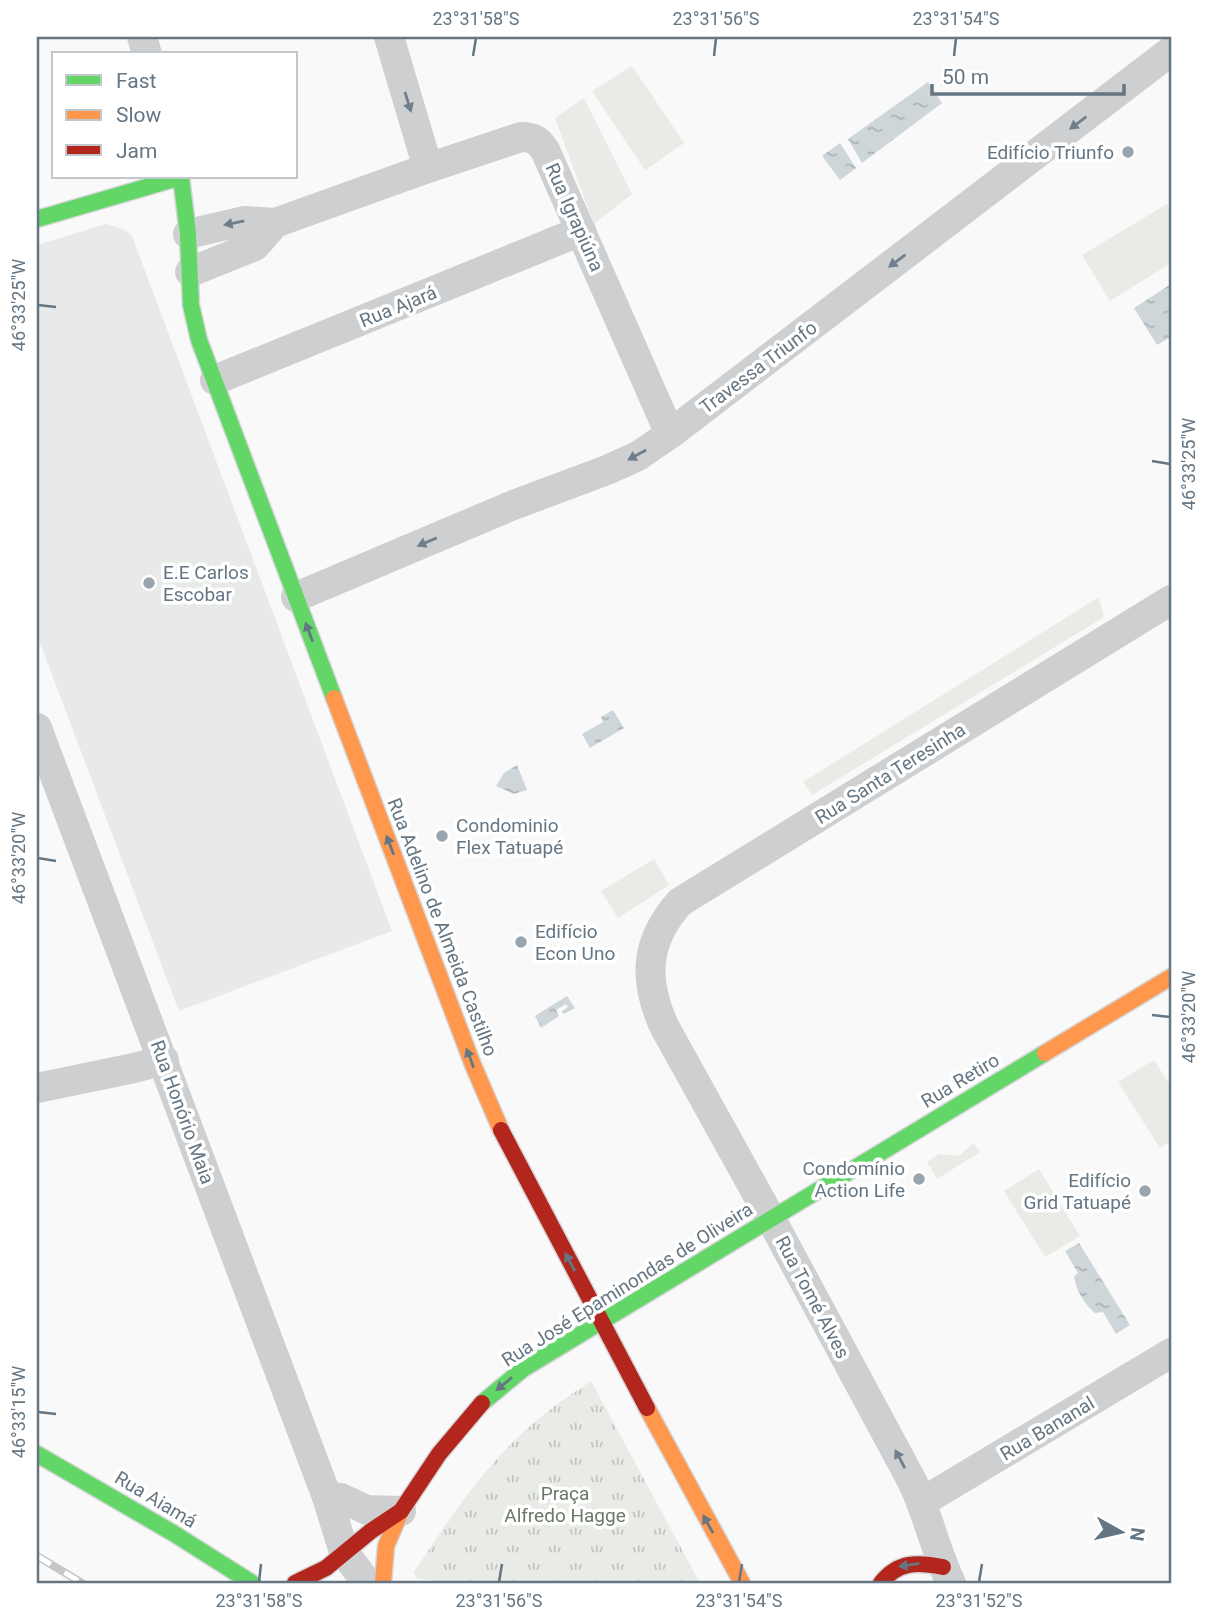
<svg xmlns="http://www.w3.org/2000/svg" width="1208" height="1620" font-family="Roboto,sans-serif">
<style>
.built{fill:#e8e9e9}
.park{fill:url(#park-tufts)}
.garden{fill:#e8ebe6}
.water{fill:url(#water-ripples)}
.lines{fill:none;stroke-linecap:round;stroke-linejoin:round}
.fast-casing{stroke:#d5d6d7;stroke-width:19}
.slow-casing{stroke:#d5d6d7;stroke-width:19}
.jam-casing{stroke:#d5d6d7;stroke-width:19}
.street{stroke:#cecfd0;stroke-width:30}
.fast{stroke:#63d668;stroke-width:16}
.slow{stroke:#ff974d;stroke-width:16}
.jam{stroke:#b3261e;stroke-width:16}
.rail-casing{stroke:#c3c5c6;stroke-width:8}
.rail{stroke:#fff;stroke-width:5;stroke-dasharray:16;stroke-linecap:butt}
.oneway{fill:#707f8b}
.oneway2{fill:#657683}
.ticks{fill:none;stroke:#657683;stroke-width:2.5}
.poi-dot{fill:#99a4ac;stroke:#fff;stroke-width:2.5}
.labels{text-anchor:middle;stroke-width:7;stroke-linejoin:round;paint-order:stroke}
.poi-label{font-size:19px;fill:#657683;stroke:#fff;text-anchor:end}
.street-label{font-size:19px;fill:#657683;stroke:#fff}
.park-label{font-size:19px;fill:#687a64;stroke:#fff}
.neatline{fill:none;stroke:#657683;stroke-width:2.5}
.ticks-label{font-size:18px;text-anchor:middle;fill:#657683}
</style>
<defs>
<pattern id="park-tufts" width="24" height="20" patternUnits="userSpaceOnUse" patternTransform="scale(1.75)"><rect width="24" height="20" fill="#e8ebe6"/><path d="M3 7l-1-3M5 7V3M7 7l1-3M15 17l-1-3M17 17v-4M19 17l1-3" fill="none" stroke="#c0c3c0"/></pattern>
<pattern id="water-ripples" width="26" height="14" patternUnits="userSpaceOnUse" patternTransform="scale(1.75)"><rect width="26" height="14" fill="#ced6d9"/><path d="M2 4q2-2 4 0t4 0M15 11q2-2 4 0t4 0" fill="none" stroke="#abb2b5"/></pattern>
</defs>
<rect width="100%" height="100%" fill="#f9f9f9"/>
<!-- built -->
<polygon class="built" points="106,224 125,230 132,236 392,931 179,1011 37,635 37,245"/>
<!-- park -->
<path class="park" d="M591,1381L700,1583H446L416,1578L414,1572C449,1519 485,1464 535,1422C552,1407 572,1394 591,1381Z"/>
<!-- garden -->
<g class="garden">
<polygon points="632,66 684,143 645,170 592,91"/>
<polygon points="584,98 632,194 594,224 555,118"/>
<polygon points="1167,204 1171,211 1171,263 1110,301 1082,255"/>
<polygon points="1099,597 1104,617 812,795 803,782"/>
<polygon points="654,859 669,885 618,918 601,891"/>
<polygon points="1154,1060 1171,1087 1171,1141 1160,1148 1118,1082"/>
<polygon points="974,1143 980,1152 937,1179 927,1162 939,1154 959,1156"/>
<polygon points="1039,1169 1080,1236 1045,1257 1004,1191"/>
</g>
<!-- water -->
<g class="water">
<polygon points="928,82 942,103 862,163 848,139"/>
<polygon points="840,143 856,168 840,180 822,156"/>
<polygon points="1171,284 1171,317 1169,318 1171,337 1157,345 1134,308"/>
<polygon points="613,710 624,728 590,748 582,734 603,722 601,717"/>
<polygon points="517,765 527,790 514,794 496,786 504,773"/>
<polygon points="567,996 575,1008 564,1014 562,1011 568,1007 566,1004 556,1010 559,1016 541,1028 535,1016"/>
<path d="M1079,1243L1130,1325L1116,1334L1103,1312L1095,1313C1085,1305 1076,1290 1074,1277L1078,1273L1065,1251Z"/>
</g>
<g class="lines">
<defs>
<g id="fast">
<polyline points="37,219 181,177 188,234 191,305 199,340 334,698"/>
<polyline points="482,1403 523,1369 1045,1053"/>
<polyline points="37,1454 173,1533 252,1583"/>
</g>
<g id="slow">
<polyline points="334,698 473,1065 501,1130"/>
<polyline points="1045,1053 1171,977"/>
<polyline points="647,1408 742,1583"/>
<polyline points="383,1583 386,1546 401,1511"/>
</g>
<g id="jam">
<polyline points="501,1130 647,1408"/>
<polyline points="295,1583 326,1568 371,1531 401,1511 439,1454 482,1403"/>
<path d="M881,1583C898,1561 918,1562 943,1567"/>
</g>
</defs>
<!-- fast casing -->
<use href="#fast" class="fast-casing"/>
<!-- slow casing -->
<use href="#slow" class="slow-casing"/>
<!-- jam casing -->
<use href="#jam" class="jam-casing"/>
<!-- street -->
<g class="street">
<polyline points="142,37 147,54"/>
<polyline points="389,37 428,168"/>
<path d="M275,223L428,168L521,137C533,137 538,140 545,150L670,434"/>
<polyline points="188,234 244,221 275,223 255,246 190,272"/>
<polyline points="215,380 581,231"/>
<polyline points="296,597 511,506 607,470 638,456 670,434 1171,51"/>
<path d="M37,728C133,984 231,1240 327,1497L344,1552L367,1583"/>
<polyline points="37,1088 134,1068 164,1060"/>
<polyline points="327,1497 341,1498 367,1510 401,1511"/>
<polyline points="922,1502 1171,1353"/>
<path d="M951,1583C935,1550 928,1514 912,1481L771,1219L664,1026C643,979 645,941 680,902L1171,600"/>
</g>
<!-- fast -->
<use href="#fast" class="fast"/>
<!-- slow -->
<use href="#slow" class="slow"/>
<!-- jam -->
<use href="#jam" class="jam"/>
<defs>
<polyline id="rail" points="37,1556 82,1583"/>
</defs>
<!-- rail casing -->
<use href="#rail" class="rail-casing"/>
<!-- rail -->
<use href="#rail" class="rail"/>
</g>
<!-- one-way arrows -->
<defs><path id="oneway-solid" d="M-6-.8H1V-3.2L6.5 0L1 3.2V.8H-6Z" transform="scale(1.75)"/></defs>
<g class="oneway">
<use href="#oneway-solid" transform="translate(408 102) rotate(73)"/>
<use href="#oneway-solid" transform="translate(1078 123) rotate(143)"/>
<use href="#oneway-solid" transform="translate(234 223) rotate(168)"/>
<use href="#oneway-solid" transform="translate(897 261) rotate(143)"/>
<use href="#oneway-solid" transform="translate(637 455) rotate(151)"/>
<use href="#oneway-solid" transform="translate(427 542) rotate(157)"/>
<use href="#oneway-solid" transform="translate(900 1459) rotate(-118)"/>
</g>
<g class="oneway2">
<use href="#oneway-solid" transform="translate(309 632) rotate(-111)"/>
<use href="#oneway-solid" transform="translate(390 845) rotate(-111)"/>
<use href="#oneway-solid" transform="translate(470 1058) rotate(-111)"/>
<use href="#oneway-solid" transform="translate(570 1262) rotate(-118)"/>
<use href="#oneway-solid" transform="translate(504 1384) rotate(140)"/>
<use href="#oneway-solid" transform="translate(708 1524) rotate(-119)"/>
<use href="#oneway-solid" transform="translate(909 1565) rotate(171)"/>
</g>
<!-- ticks -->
<path class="ticks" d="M473,56L476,38M714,56L716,38M954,56L956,38M38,305L56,307M1152,461L1170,464M38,858L56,861M1152,1015L1170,1017M38,1412L56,1414M259,1582L261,1564M499,1582L502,1564M739,1582L742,1564M979,1582L982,1564"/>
<!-- markers -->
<g class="poi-dot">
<circle cx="1128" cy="152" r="7"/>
<circle cx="149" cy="583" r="7"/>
<circle cx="442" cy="836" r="7"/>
<circle cx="521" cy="942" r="7"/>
<circle cx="919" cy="1179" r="7"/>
<circle cx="1145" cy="1191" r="7"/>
</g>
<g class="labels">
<!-- poi labels -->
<g class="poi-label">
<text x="1114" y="159">Edifício Triunfo</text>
<text x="163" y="579" text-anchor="start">E.E Carlos<tspan x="163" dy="22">Escobar</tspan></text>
<text x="456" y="832" text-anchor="start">Condominio<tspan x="456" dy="22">Flex Tatuapé</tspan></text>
<text x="535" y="938" text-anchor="start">Edifício<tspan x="535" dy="22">Econ Uno</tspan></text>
<text x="905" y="1175">Condomínio<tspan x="905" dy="22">Action Life</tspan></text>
<text x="1131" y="1187">Edifício<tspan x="1131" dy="22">Grid Tatuapé</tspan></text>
</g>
<!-- street labels -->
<g class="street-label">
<text transform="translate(575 217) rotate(66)" y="7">Rua Igrapiúna</text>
<text transform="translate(398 306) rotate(-22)" y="7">Rua Ajará</text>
<text transform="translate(758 367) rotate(-37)" y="7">Travessa Triunfo</text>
<text transform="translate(890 773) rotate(-32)" y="7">Rua Santa Teresinha</text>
<text transform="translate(443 927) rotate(69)" y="7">Rua Adelino de Almeida Castilho</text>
<text transform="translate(960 1080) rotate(-31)" y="7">Rua Retiro</text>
<text transform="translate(183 1112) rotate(70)" y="7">Rua Honório Maia</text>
<text transform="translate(627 1284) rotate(-32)" y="7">Rua José Epaminondas de Oliveira</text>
<text transform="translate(813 1297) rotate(62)" y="7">Rua Tomé Alves</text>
<text transform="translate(1047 1428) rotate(-31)" y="7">Rua Bananal</text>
<text transform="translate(156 1499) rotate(31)" y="7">Rua Aiamá</text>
</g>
<!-- park labels -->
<g class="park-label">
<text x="565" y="1500">Praça<tspan x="565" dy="22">Alfredo Hagge</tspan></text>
</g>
</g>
<!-- border -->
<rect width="1208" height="1620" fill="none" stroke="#ffffff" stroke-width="77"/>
<!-- legend -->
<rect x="52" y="52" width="245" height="126" fill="#ffffff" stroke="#c1c8cd" stroke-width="2"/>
<rect x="66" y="75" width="35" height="10" fill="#63d668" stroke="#c1c8cd" stroke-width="2"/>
<text x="116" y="88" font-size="21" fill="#657683">Fast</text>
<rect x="66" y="110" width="35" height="10" fill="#ff974d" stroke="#c1c8cd" stroke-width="2"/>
<text x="116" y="122" font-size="21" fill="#657683">Slow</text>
<rect x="66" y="145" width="35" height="10" fill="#b3261e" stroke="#c1c8cd" stroke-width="2"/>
<text x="116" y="158" font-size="21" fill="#657683">Jam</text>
<!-- north arrow -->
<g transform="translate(1121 1532) rotate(98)" stroke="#ffffff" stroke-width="5" paint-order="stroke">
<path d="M0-5L12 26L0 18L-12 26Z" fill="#657683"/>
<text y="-10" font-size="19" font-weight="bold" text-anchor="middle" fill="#657683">N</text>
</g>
<!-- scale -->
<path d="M932 84v10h192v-10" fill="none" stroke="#657683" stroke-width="3.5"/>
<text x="942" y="84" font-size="21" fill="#657683" stroke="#ffffff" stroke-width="5" paint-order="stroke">50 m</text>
<rect x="38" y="38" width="1132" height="1544" class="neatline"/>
<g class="ticks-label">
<text x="476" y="25">23°31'58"S</text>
<text x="716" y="25">23°31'56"S</text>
<text x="956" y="25">23°31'54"S</text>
<text transform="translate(19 305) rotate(-90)" y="6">46°33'25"W</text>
<text transform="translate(1189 464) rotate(-90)" y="6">46°33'25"W</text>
<text transform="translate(19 858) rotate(-90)" y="6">46°33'20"W</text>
<text transform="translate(1189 1017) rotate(-90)" y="6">46°33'20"W</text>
<text transform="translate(19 1412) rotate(-90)" y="6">46°33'15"W</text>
<text x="259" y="1607">23°31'58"S</text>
<text x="499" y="1607">23°31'56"S</text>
<text x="739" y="1607">23°31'54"S</text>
<text x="979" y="1607">23°31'52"S</text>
</g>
</svg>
